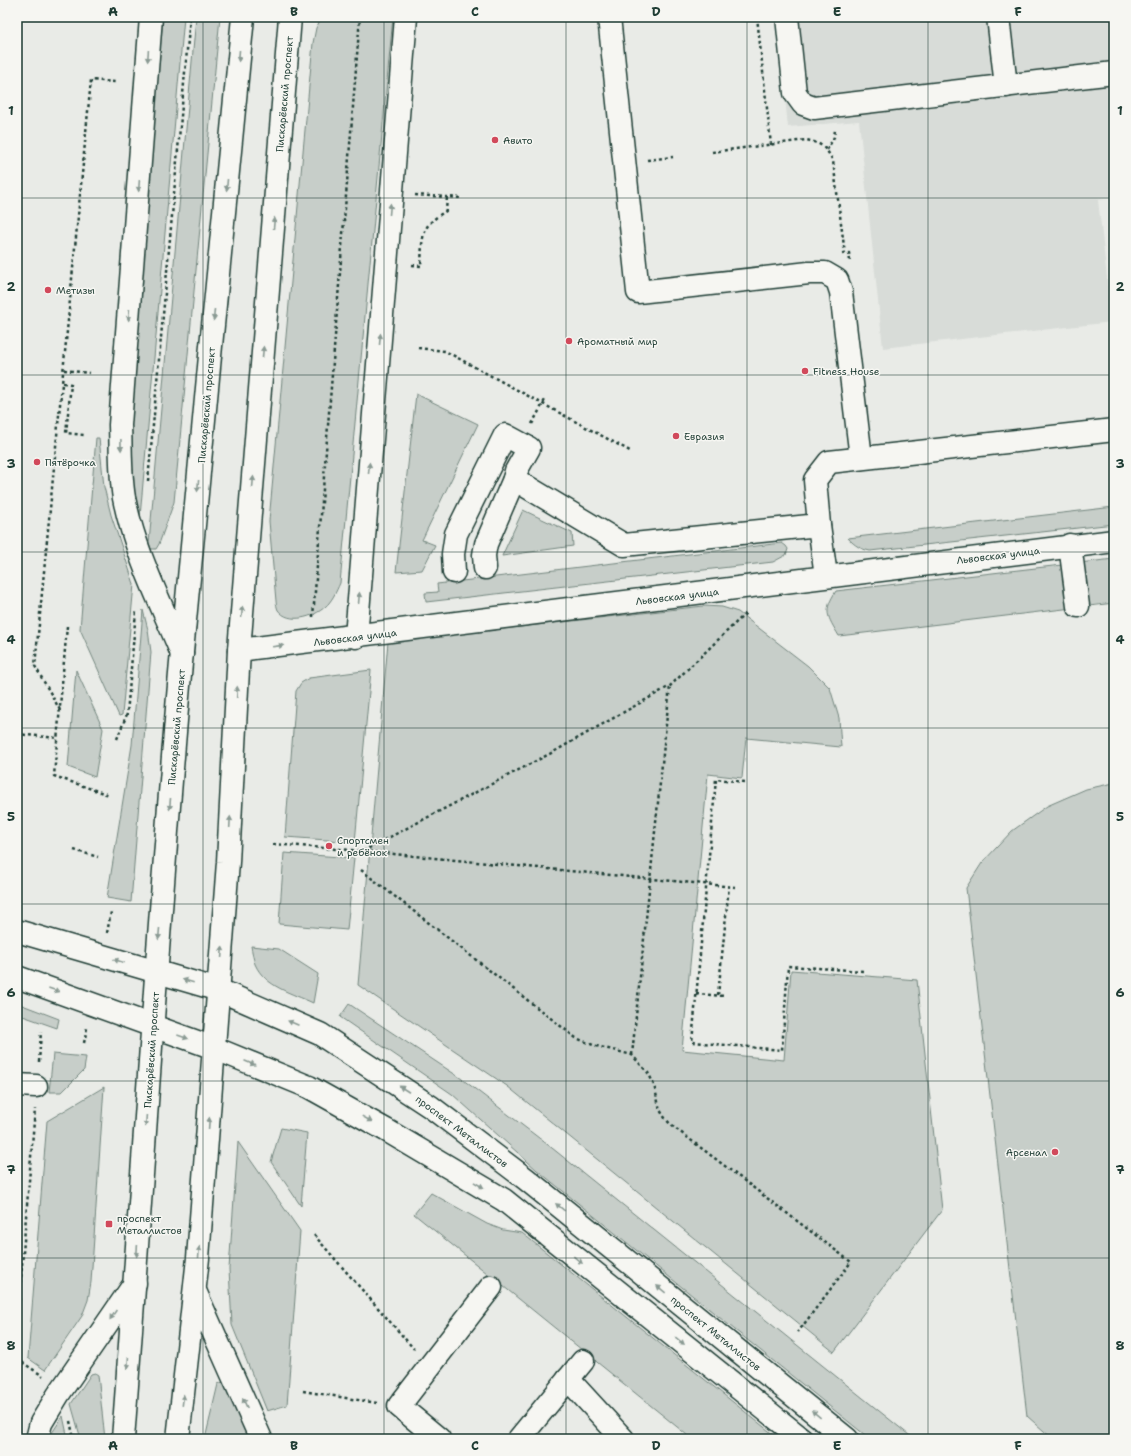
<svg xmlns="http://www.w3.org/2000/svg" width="1131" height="1456" font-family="'Shantell Sans',sans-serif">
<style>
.built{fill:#d8dcd8}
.green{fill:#c7cec9;stroke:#73867e}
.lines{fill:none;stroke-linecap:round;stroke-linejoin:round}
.minor-casing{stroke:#1f3d34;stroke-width:25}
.major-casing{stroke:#1f3d34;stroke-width:25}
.path{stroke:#1f3d34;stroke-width:2.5;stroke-dasharray:3 3;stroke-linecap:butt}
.minor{stroke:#f6f6f2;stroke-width:22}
.major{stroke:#f6f6f2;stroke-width:22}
.oneway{fill:#8a9a93}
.grid{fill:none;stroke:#1f3d34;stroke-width:1;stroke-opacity:0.55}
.poi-dot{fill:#d1495b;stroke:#f6f6f2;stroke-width:1.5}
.labels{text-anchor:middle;stroke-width:3;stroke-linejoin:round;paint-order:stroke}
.street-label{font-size:10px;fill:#1f3d34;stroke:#f6f6f2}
.poi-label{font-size:10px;fill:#1f3d34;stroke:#f6f6f2;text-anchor:start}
.neatline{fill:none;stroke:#1f3d34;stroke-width:1.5}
.grid-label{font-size:13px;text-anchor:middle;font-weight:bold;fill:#1f3d34}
</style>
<rect width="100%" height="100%" fill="#e9ebe7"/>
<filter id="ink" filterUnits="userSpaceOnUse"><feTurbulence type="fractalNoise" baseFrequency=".025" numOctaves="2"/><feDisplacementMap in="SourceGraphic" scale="8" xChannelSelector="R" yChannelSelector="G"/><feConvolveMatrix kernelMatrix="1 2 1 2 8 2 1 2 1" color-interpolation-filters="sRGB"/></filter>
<g filter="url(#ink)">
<!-- built -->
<polygon class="built" points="777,17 1114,17 1114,198 1098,200 1112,322 883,348 859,121 788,127"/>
<!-- green -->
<g class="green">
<polygon points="163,17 184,17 140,517 132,487 127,417"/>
<polygon points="196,17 220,17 174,502 159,544 156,549 151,549 149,543"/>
<path d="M322,17H393L340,583C336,592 332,601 325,607C314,617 289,625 278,610C277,608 276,603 276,601L269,521L313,43L316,28Z"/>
<polygon points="416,394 478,424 422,540 435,545 422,570 396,572"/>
<polygon points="96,438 99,438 104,487 111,515 134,584 122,715 119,716 80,629"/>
<path d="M1114,507V524L870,551C861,549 855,546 848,538Z"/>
<polygon points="523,510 572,533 573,546 502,556"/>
<polygon points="782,543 786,546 788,549 786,555 773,562 426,602 425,593 438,592 437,584"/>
<path d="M1114,559V603L839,636C827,616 823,611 836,591Z"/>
<polygon points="704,606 722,607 738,612 808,666 830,688 839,718 841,747 746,738 742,778 708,774 682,1050 784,1060 791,970 917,980 942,1210 834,1352 507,1086 358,985 388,642"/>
<polygon points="143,610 148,630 151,652 131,902 107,898 132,745"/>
<polygon points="76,670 103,729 95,777 68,767"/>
<polygon points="371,670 355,842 285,837 296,691 301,683 309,678"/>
<polygon points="1114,783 1114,1439 1053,1439 1027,1416 966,888 982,863 1012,831 1047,806 1086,789"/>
<polygon points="284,853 354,858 347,930 279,924"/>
<path d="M251,946L279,949L318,974L313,1003C292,993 265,987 255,964C253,958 252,951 251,946Z"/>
<polygon points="17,1003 59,1019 57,1028 17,1014"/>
<polygon points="349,1004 462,1079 552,1148 914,1439 870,1439 537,1170 452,1094 340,1017"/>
<polygon points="53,1054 86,1057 84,1070 62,1092 49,1092"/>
<polygon points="104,1087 91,1282 88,1300 82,1316 45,1370 28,1358 47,1121"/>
<polygon points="281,1128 307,1133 301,1206 271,1162"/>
<polygon points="238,1142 300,1231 287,1405 267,1411 232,1325 229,1269"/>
<polygon points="431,1193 487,1224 503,1230 522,1233 779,1439 692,1439 414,1214"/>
<polygon points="95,1373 98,1375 105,1439 81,1439 71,1404 91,1374"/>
<polygon points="223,1382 226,1384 248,1439 205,1439 218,1384"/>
<polygon points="63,1416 68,1439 50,1439 52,1433"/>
</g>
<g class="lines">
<defs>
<g id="minor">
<path d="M151,17L120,425C121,449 120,475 124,498C135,553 161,603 182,654"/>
<polyline points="609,17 638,292 809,273 825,273 837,280 841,292 861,458"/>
<polyline points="787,17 795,93 803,104 814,108 1114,73"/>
<polyline points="998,17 1006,86"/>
<polyline points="514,479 624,545 819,525 826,576"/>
<polyline points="819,525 815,480 829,462 1114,430"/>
<polyline points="1070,545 1078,606"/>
<polyline points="454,572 453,554 456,534 505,435 529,448 516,471 514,479 486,544 484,555 485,568"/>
<polyline points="356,637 406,17"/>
<polyline points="239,650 1114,541"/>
<polyline points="17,931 219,990 320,1034 431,1107 526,1179 847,1439"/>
<polyline points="17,977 214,1048 309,1087 386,1130 504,1200 802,1439"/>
<polyline points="17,1085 36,1086"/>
<polyline points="195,1291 261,1439"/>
<polyline points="568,1379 623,1439"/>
<polyline points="37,1439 41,1423 58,1395 135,1283"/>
<polyline points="439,1439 399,1406 491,1287"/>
<polyline points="519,1439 583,1361"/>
</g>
<g id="major">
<path d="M123,1439C143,1177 158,914 182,652C201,440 223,229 243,17"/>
<polyline points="178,1439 198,1258 228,862 239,650 290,17"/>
</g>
</defs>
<!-- minor casing -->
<use href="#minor" class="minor-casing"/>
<!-- major casing -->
<use href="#major" class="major-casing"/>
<!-- path -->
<g class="path">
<polyline points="757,17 771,145"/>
<polyline points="827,150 834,137 835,130"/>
<path d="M712,152L806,140C821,143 826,147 833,161L845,254"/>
<polyline points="647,160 673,157"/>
<polyline points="415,195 462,198"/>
<polyline points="1114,225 1113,225 1114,235"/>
<polyline points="842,254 849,253 850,261"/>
<path d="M412,265L421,266C422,252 420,232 431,222C435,218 441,214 446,211L447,197"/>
<polyline points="418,348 445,351 630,451"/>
<polyline points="64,370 89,373"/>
<polyline points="63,383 71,384 66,433 84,435"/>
<polyline points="532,424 546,398"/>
<polyline points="148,481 190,17"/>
<polyline points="313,617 360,17"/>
<polyline points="67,626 54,776 109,795"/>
<polyline points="60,710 35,666 91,80 115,82"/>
<polyline points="17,734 57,738"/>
<polyline points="117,739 127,714 136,611"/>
<polyline points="745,782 716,779 692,1042 782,1050 788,966 863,971"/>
<polyline points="273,844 363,851 735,887"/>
<polyline points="74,850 98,857"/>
<polyline points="363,851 557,750 670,686 747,612"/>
<polyline points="361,870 576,1038 593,1045 632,1055 649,1074 654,1085 660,1110 665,1118 671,1125 851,1262 798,1332"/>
<polyline points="107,933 111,912"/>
<polyline points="696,994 725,996"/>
<polyline points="718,995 729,886"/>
<polyline points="84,1043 87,1028"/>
<polyline points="632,1055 670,686"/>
<polyline points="39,1062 41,1031"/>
<polyline points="314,1235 414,1349"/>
<polyline points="17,1325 35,1109"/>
<polyline points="17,1359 43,1376"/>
<polyline points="303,1391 377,1403"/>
<polyline points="70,1421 74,1439"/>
</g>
<!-- minor -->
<use href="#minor" class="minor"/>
<!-- major -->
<use href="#major" class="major"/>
</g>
<!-- one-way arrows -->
<defs><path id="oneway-solid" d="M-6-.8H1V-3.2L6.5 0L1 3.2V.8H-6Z"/></defs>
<g class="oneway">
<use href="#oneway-solid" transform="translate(148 56) rotate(94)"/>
<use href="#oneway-solid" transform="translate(239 56) rotate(95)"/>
<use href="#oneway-solid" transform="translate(227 185) rotate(95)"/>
<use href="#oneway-solid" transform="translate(139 186) rotate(94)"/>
<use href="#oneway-solid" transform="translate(390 209) rotate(-85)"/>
<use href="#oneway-solid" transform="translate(274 223) rotate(-85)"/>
<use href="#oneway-solid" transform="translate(129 315) rotate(94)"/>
<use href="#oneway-solid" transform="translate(214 315) rotate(95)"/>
<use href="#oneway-solid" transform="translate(380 339) rotate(-85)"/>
<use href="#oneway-solid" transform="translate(263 352) rotate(-85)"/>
<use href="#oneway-solid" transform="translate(121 445) rotate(89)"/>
<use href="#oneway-solid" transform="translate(369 468) rotate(-85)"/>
<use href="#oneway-solid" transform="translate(253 482) rotate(-85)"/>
<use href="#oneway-solid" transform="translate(198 486) rotate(96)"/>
<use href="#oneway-solid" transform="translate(359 598) rotate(-85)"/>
<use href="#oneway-solid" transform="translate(242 612) rotate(-85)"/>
<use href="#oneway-solid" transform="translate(278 646) rotate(-7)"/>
<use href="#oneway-solid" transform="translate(237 692) rotate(-87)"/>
<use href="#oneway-solid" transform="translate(170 804) rotate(95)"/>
<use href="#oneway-solid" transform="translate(230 822) rotate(-87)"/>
<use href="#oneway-solid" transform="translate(159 934) rotate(95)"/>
<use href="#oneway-solid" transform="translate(222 952) rotate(-86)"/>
<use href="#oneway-solid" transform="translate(119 961) rotate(-163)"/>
<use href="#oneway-solid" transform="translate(188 981) rotate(-164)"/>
<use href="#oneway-solid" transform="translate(54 990) rotate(20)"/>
<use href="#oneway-solid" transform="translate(293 1023) rotate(-157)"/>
<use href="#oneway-solid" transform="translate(183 1037) rotate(19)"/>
<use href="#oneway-solid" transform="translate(250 1063) rotate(23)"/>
<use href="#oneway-solid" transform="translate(404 1089) rotate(-147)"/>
<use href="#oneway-solid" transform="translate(367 1119) rotate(29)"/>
<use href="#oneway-solid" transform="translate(146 1121) rotate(94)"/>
<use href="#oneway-solid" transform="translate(209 1123) rotate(-86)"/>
<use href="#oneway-solid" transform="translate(479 1185) rotate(31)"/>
<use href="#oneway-solid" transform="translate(560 1207) rotate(-141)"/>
<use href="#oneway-solid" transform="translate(137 1251) rotate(94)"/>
<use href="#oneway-solid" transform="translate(199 1252) rotate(-85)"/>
<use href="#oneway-solid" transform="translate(578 1260) rotate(39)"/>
<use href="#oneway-solid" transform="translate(661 1289) rotate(-141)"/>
<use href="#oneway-solid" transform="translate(113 1315) rotate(124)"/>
<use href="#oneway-solid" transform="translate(680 1341) rotate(39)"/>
<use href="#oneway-solid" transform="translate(128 1363) rotate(94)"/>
<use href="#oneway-solid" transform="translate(183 1400) rotate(-83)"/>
<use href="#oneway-solid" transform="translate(245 1403) rotate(-114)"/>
<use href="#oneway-solid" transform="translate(816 1414) rotate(-141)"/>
</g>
</g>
<!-- grid -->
<path class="grid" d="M203,17V1439M384,17V1439M566,17V1439M747,17V1439M928,17V1439M17,198H1114M17,375H1114M17,552H1114M17,728H1114M17,904H1114M17,1081H1114M17,1258H1114"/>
<!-- markers -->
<g class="poi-dot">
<circle cx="495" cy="140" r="4"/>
<circle cx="48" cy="290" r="4"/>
<circle cx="569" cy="341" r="4"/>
<circle cx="805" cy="371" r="4"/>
<circle cx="676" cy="436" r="4"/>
<circle cx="37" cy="462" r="4"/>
<circle cx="329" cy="846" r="4"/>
<circle cx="1055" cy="1152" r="4"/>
<rect x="105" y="1220" width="8" height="8" rx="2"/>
</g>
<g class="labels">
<!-- street labels -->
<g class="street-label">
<text transform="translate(284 94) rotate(-85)" y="4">Пискарёвский проспект</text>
<text transform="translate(206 405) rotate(-85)" y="4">Пискарёвский проспект</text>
<text transform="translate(998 555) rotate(-7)" y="4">Львовская улица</text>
<text transform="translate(677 596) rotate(-7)" y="4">Львовская улица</text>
<text transform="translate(355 637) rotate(-7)" y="4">Львовская улица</text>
<text transform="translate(176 727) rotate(-85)" y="4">Пискарёвский проспект</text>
<text transform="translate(151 1050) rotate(-86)" y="4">Пискарёвский проспект</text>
<text transform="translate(462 1131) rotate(37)" y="4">проспект Металлистов</text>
<text transform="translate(716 1333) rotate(39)" y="4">проспект Металлистов</text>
</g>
<!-- poi labels -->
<g class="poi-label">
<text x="503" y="144">Авито</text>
<text x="56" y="294">Метизы</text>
<text x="577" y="345">Ароматный мир</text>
<text x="813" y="375">Fitness House</text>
<text x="684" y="440">Евразия</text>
<text x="45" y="466">Пятёрочка</text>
<text x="337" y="844">Спортсмен<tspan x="337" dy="12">и ребёнок</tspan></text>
<text x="1047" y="1156" text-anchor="end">Арсенал</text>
<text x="117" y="1222">проспект<tspan x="117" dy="12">Металлистов</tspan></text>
</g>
</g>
<!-- margin -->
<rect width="1131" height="1456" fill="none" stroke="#f6f6f2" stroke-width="44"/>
<rect x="22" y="22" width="1087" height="1412" class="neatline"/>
<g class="grid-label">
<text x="113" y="16">A</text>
<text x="294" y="16">B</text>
<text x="475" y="16">C</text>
<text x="656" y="16">D</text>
<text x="837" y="16">E</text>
<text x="1018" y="16">F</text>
<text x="11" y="115">1</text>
<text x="1120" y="115">1</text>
<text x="11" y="291">2</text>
<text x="1120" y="291">2</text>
<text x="11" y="468">3</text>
<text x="1120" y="468">3</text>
<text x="11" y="644">4</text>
<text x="1120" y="644">4</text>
<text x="11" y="821">5</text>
<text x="1120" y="821">5</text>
<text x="11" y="997">6</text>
<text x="1120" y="997">6</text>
<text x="11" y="1174">7</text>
<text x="1120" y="1174">7</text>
<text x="11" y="1350">8</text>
<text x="1120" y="1350">8</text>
<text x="113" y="1450">A</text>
<text x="294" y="1450">B</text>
<text x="475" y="1450">C</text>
<text x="656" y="1450">D</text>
<text x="837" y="1450">E</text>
<text x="1018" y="1450">F</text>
</g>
</svg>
